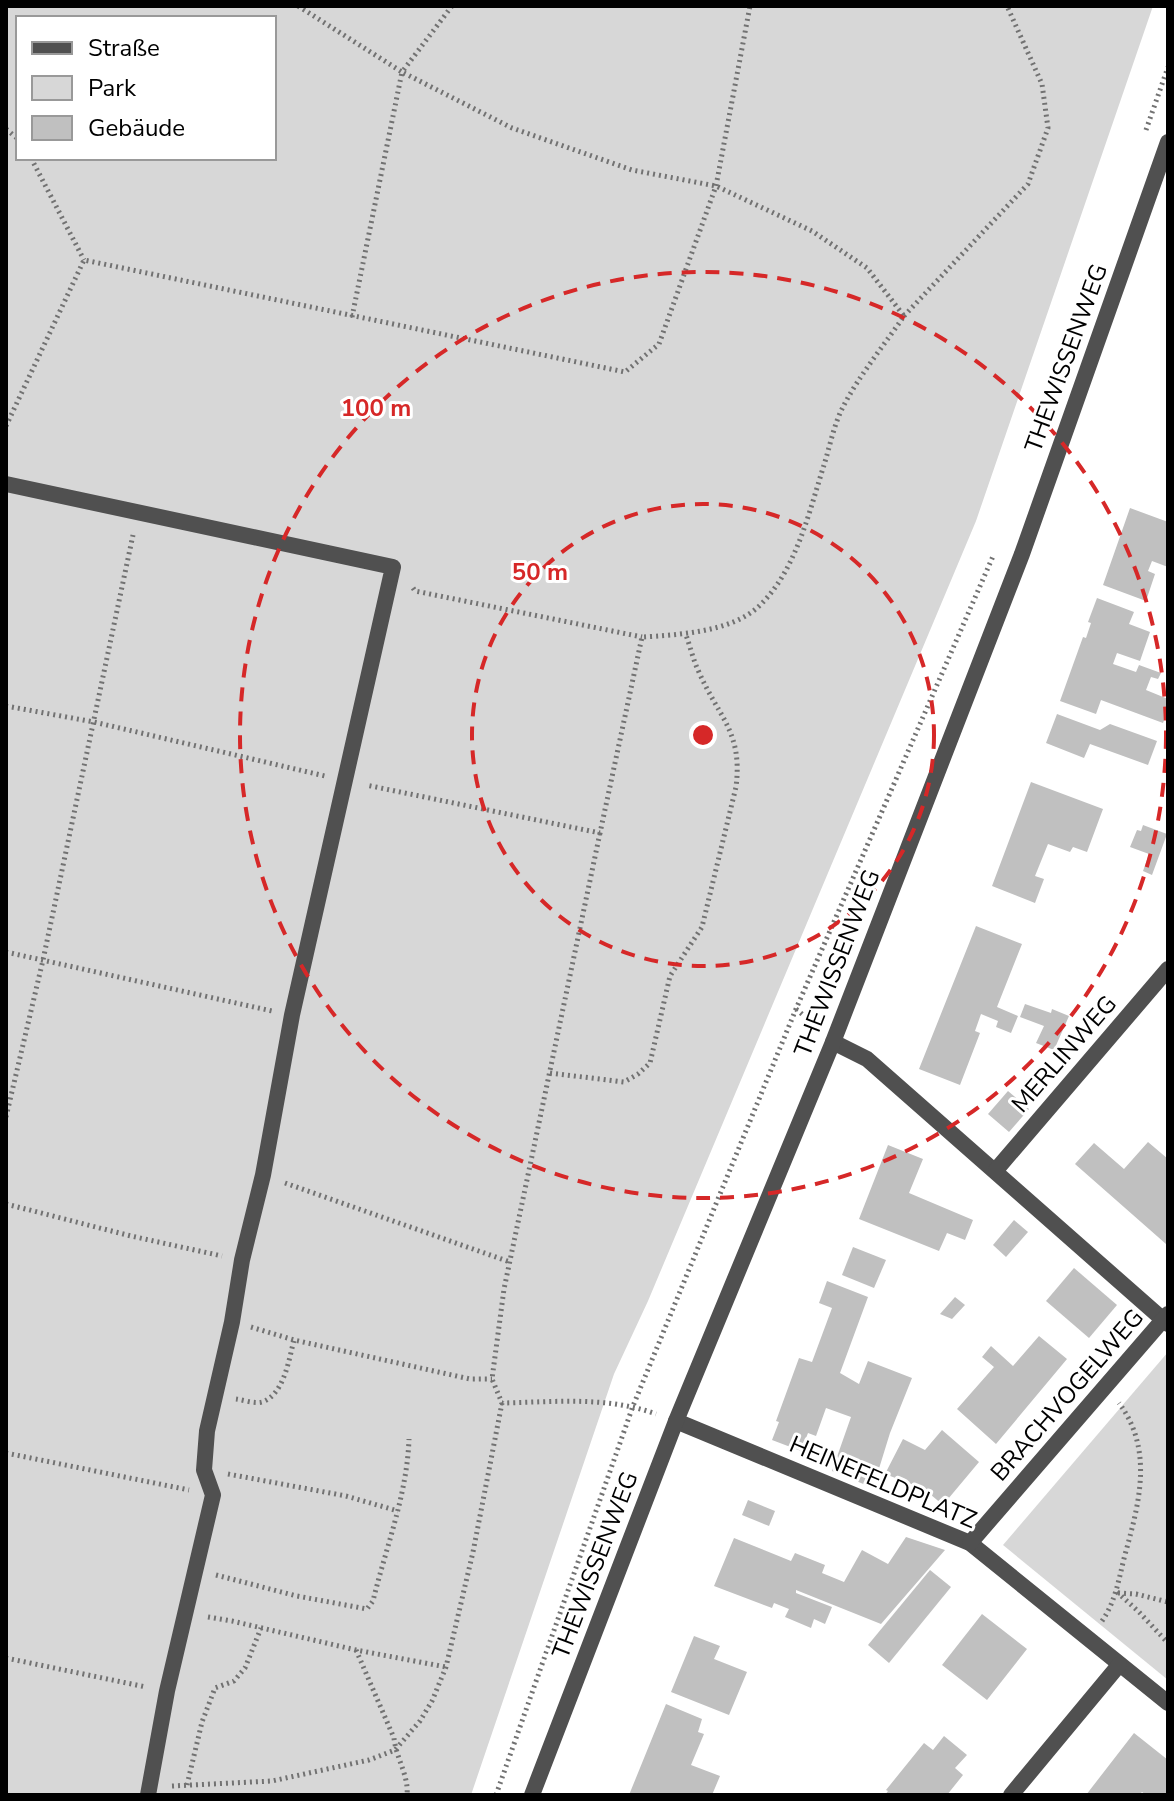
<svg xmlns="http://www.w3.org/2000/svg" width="1174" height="1801" font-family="'Nunito Sans',sans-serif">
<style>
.green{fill:#d7d7d7;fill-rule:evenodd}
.building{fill:#c0c0c0}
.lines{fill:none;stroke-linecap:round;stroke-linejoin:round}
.path{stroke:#727272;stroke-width:5;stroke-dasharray:2 4;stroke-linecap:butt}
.service{stroke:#505050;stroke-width:16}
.minor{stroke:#505050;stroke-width:16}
.tertiary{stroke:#505050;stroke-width:16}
.ring{fill:none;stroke:#d62828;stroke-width:4;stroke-dasharray:14 10}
.labels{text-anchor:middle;stroke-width:6;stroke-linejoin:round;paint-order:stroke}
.street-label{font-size:24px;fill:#000;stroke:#fff}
.centre{fill:#d62828;stroke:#fff;stroke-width:4}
.ring-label{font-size:24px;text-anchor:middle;font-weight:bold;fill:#d62828;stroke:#fff;stroke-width:6;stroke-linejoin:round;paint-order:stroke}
</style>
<rect width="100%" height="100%" fill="#fff"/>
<!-- green -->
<g class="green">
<path d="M6,6H1153L976,521L648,1301L614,1374L471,1795H6ZM18,18H274V158H18Z"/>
<polygon points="1168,1352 1168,1680 1003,1545"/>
</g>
<!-- building -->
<g class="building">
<polygon points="1130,508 1168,522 1168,567 1152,561 1148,571 1155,574 1146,601 1103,585"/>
<polygon points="1097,598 1134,612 1129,624 1150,632 1140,661 1117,653 1113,664 1136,672 1139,665 1161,673 1158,679 1151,677 1146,690 1168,699 1168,710 1163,723 1101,700 1096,714 1060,701 1083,637 1086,638 1091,623 1088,622"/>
<polygon points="1057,714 1100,730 1110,724 1157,741 1148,765 1090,744 1084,758 1046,743"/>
<polygon points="1031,782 1103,809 1087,852 1073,847 1070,852 1048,844 1035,876 1044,879 1035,903 992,886"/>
<polygon points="1143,825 1167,834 1152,875 1143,871 1149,854 1130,847 1137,830 1141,831"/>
<polygon points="976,926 1022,944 997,1007 1018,1016 1011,1033 996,1027 998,1021 981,1014 975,1031 980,1033 960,1085 919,1069"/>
<polygon points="1025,1004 1051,1013 1052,1009 1069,1016 1054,1050 1036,1043 1044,1026 1020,1017"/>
<polygon points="1008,1091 1029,1109 1009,1132 988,1114"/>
<polygon points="1148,1142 1168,1159 1166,1244 1075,1164 1094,1143 1124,1169"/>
<polygon points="888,1145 923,1159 909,1193 973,1220 965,1240 947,1233 939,1251 859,1219"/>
<polygon points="1014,1220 1028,1232 1006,1257 993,1245"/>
<polygon points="853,1247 886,1260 874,1288 842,1275"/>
<polygon points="1074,1268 1117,1305 1089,1338 1046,1301"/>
<polygon points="827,1281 868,1297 840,1373 859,1384 868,1361 912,1378 890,1433 873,1488 832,1471 851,1417 826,1408 816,1436 808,1433 801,1451 772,1440 779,1422 776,1421 799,1358 812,1362 832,1308 819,1303"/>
<polygon points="955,1297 965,1305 952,1319 940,1314"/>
<polygon points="1039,1336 1067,1359 996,1444 957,1409 994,1367 982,1357 991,1346 1013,1366"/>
<polygon points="942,1430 979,1462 943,1505 924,1489 885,1474 903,1439 925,1450"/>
<polygon points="748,1500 775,1511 769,1526 742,1515"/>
<polygon points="906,1537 945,1550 881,1624 796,1590 796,1593 832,1607 825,1624 814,1619 811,1628 785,1617 789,1609 774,1603 772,1608 714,1586 734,1538 791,1561 795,1553 825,1565 822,1573 844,1582 862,1550 888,1564"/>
<polygon points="930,1570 951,1587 889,1663 868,1645"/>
<polygon points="982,1614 1027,1649 987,1700 942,1665"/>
<polygon points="694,1636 720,1646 714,1659 747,1672 729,1715 671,1692"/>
<polygon points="666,1704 702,1719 698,1732 704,1734 691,1765 720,1776 712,1795 629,1795"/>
<polygon points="1134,1733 1168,1760 1168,1795 1146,1795 1142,1792 1139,1795 1086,1795"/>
<polygon points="944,1736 967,1755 955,1768 963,1775 947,1795 885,1795 888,1791 886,1790 924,1743 933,1750"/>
</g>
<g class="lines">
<!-- path -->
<g class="path">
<polyline points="298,6 402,72 452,6"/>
<polyline points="6,129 18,139"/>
<polyline points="1146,130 1168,67"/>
<polyline points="31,158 84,260"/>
<polyline points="904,316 1028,184 1048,128 1042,84 1007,6"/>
<path d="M352,317L402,72L512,128L632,170L716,186L812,231L867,268L904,316C885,344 858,377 843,407C834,424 830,446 824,465C809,512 796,572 758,607C731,632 677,635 642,637L600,833L366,785"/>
<polyline points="6,426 84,260 625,372 659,344 716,186 750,6"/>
<polyline points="413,588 415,591 642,637"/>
<polyline points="6,706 94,722 325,776"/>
<path d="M600,833L504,1289L492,1379L502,1403C555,1402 607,1396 656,1414"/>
<polyline points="6,952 272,1011"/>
<polyline points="796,1009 817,1027"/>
<path d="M550,1073L624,1082L638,1074L650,1063L670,976L702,927L736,787C743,731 718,717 698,670C693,659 690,646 686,635"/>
<polyline points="6,1117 43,960 133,535"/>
<polyline points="285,1183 510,1262"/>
<polyline points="6,1204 131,1236 222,1256"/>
<polyline points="251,1327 294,1340 470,1379 492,1379"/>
<path d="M236,1399C244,1400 254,1404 262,1402C284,1395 289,1359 294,1340"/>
<polyline points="6,1453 189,1490"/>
<polyline points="228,1474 346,1496 398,1511"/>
<path d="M216,1575L297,1596L367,1609L373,1601C386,1547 407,1495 409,1439"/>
<polyline points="1117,1592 1139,1612 1168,1643"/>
<polyline points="1118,1593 1136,1594 1168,1602"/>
<polyline points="208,1617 232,1621 356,1650 446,1667"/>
<path d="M1102,1621C1117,1599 1119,1576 1126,1551C1140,1500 1153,1449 1119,1403"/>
<path d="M356,1650L394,1738C396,1758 409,1776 407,1795"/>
<polyline points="6,1658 146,1687"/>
<polyline points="187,1785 202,1722 215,1688 234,1681 245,1668 261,1628"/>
<polyline points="172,1786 272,1781 369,1760 395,1750 420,1721 432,1701 446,1667 473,1552 502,1403"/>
<polyline points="496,1795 633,1406 796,1009 994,554"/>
</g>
<!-- service -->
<polyline class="service" points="6,484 393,567 292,1015 263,1175 242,1260 232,1322 207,1431 204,1470 213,1495 167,1691 148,1795"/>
<!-- minor -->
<g class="minor">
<polyline points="833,1042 867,1059 1168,1324"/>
<polyline points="996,1170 1168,969"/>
<polyline points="676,1421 970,1543 1168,1703"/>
<polyline points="970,1543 1168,1314"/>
<polyline points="1011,1795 1119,1665"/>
</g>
<!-- tertiary -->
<polyline class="tertiary" points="532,1795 676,1421 833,1042 1022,554 1168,142"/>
</g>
<!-- distance rings -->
<g class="ring">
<circle cx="703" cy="735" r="231"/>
<circle cx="703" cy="735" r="463"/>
</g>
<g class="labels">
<!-- street labels -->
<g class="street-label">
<text transform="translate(1066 358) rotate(-70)" y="8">THEWISSENWEG</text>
<text transform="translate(837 963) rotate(-69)" y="8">THEWISSENWEG</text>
<text transform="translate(1064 1054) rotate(-49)" y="8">MERLINWEG</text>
<text transform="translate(1067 1395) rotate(-49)" y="8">BRACHVOGELWEG</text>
<text transform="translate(883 1482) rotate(23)" y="8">HEINEFELDPLATZ</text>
<text transform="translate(595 1565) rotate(-69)" y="8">THEWISSENWEG</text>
</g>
</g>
<circle cx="703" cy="735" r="12" class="centre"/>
<g class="ring-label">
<text x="376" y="416">100 m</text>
<text x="540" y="580">50 m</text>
</g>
<!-- border -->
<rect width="1174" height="1801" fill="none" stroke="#000000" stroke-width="16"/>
<!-- legend -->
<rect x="16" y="16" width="260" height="144" fill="#ffffff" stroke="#999999" stroke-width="2"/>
<rect x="32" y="42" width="40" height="12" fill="#505050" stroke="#999999" stroke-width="2"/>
<text x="88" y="56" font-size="24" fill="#000000">Straße</text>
<rect x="32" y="76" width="40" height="24" fill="#d7d7d7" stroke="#999999" stroke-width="2"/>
<text x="88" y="96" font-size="24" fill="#000000">Park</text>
<rect x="32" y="116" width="40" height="24" fill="#c0c0c0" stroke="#999999" stroke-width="2"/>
<text x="88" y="136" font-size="24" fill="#000000">Gebäude</text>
</svg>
